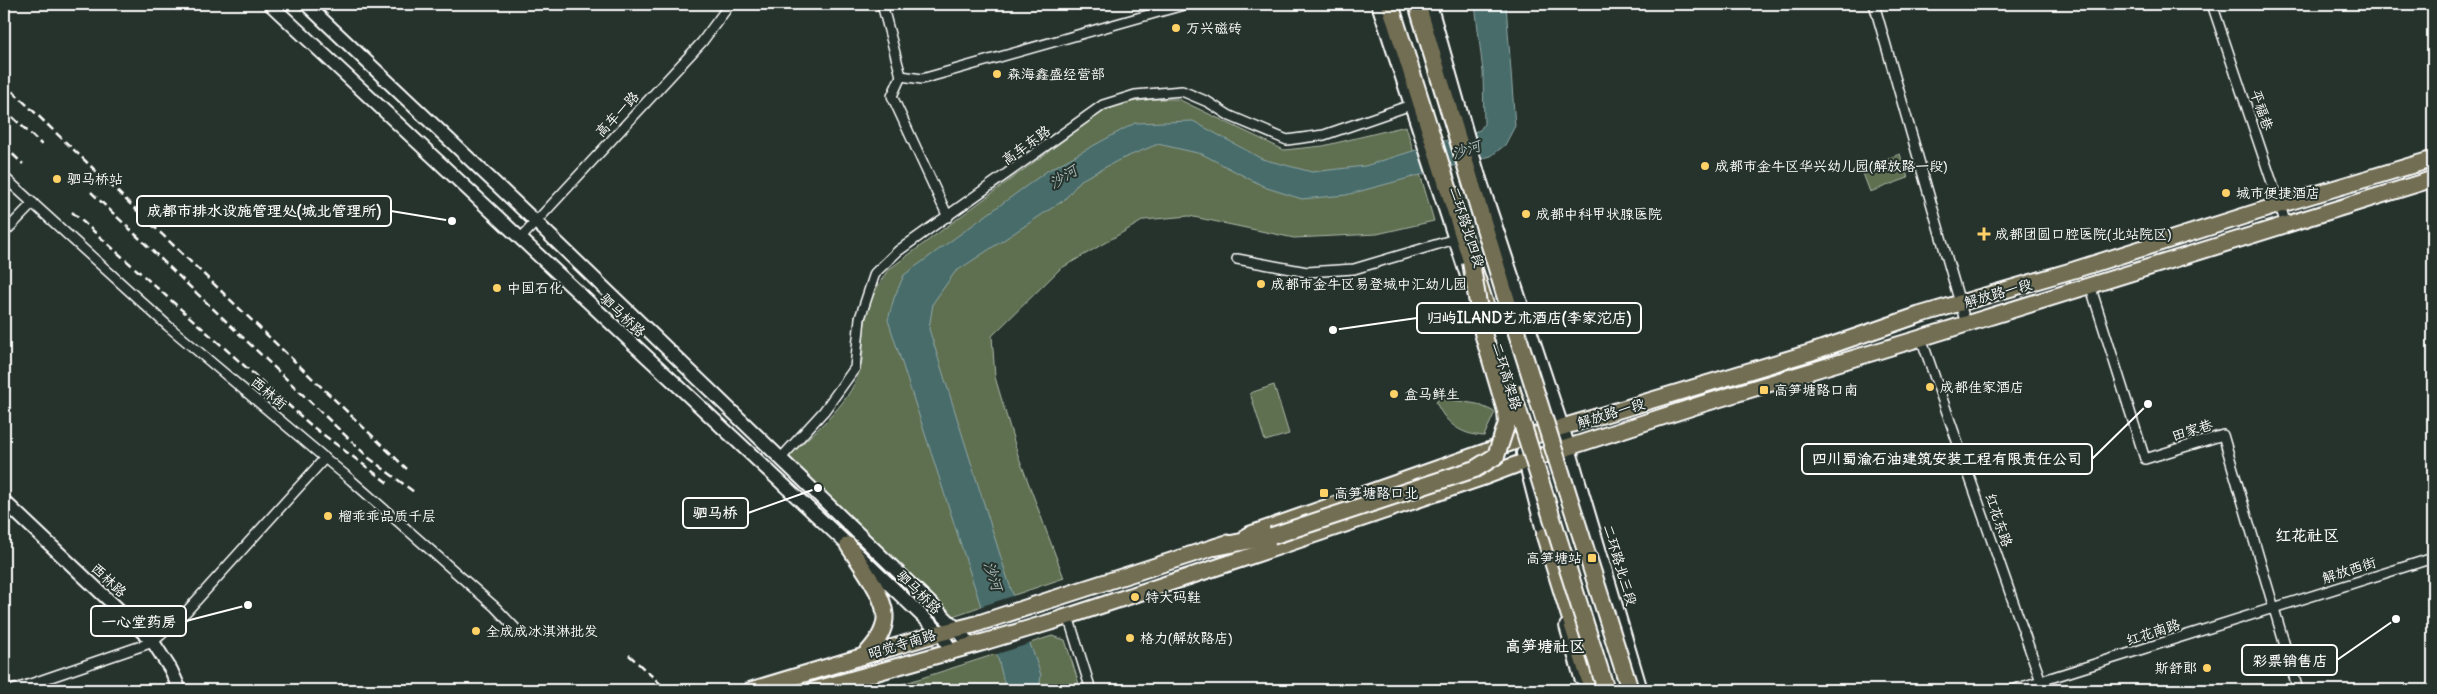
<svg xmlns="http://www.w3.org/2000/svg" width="2437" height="694" font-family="Delius,'LXGW WenKai TC',sans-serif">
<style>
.green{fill:#5f6f51;stroke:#afb7a8}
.water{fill:#476c6b;stroke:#91a7a6}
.pier{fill:#26332d}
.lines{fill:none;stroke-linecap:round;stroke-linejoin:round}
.street-casing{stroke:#fff;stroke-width:12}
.secondary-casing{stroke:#fff;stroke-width:16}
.primary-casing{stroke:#fff;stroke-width:19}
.highway-casing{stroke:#fff;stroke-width:20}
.street{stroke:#26332d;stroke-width:9}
.secondary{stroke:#26332d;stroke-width:12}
.primary{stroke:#726e52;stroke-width:15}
.highway{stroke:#726e52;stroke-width:16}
.rail{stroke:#fff;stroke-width:2.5;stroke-dasharray:8 4;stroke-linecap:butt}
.primary-bridge-casing{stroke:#fff;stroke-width:19;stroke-linecap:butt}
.highway-bridge-casing{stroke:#fff;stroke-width:20;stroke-linecap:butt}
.primary-bridge{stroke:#726e52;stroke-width:15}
.highway-bridge{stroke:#726e52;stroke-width:16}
.poi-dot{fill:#ffd166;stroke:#26332d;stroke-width:2}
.labels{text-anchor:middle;stroke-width:4;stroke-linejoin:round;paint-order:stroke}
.poi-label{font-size:14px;fill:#fff;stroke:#26332d;text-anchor:start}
.street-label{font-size:14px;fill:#fff;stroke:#26332d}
.water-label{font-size:15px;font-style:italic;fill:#acbdbc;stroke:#26332d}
.quarter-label{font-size:16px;font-weight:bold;fill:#fff;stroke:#26332d}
.leader{fill:none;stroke:#fff;stroke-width:2}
.callout-dot{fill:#fff;stroke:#26332d;stroke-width:2}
.callout{fill:#26332d;stroke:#fff;stroke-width:2}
.callout-label{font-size:15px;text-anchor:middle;font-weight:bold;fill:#fff}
</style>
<rect width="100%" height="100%" fill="#26332d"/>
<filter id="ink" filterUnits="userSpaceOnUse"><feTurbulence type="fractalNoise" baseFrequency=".02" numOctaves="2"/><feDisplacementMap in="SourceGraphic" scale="10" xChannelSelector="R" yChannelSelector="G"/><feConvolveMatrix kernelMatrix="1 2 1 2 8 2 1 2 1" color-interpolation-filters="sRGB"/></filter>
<g filter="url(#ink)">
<!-- green -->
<g class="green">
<path d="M1154,99H1178L1284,150L1323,146L1406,126L1434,221L1377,234L1294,238L1189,216L1144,220L1060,269L992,336L995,377L1018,455L1064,578L953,616L788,457C813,432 848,407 859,372C865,356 862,340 865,323C869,302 876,287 888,270L1102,112L1122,103Z"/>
<polygon points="1900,154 1908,178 1870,192 1861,168"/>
<polygon points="1274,385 1289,434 1265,441 1250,393"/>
<path d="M1440,398L1477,404L1495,412L1484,436C1461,435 1445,423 1436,402Z"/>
<polygon points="1052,636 1065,640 1081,690 884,690"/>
</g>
<!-- water -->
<polygon class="water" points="1475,4 1506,4 1515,126 1505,145 1491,156 1346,195 1302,199 1267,188 1202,154 1158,144 1119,160 1081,180 1064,200 955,272 933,303 929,329 1008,580 1041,675 1039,690 1003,690 1005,687 999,662 888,320 894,298 904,275 1047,171 1135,123 1193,121 1262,159 1312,172 1365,166 1480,130 1484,124 1483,72"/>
<!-- pier -->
<polygon class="pier" points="1016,595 1032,643 994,655 979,607"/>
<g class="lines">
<defs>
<g id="street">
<polyline points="882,4 901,76 892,96 948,217"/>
<polyline points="1874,4 1966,324"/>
<polyline points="2212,4 2286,224"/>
<polyline points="901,76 922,79 1187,4"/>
<polyline points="4,177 168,326 351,480 495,607 517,630"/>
<polyline points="4,233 33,203"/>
<polyline points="520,239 702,42 730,4"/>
<polyline points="1237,259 1307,272 1354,269 1455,239"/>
<polyline points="2090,285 2145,459 2223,435 2298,690"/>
<polyline points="1921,338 2044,690"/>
<polyline points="781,458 824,411 855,368 860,318 875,273 898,251 1103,105 1135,95 1182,91 1208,102 1230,116 1287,140 1324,135 1411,105"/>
<polyline points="1068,616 1091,690"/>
<polyline points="13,690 153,642 186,612 325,458"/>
<polyline points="2012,690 2433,558"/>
</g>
<g id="secondary">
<polyline points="270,4 848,545 940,633 952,651"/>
<polyline points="306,4 536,222 957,629 970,645"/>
<polyline points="1378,4 1468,279"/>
<polyline points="1430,4 1478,173 1569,448 1641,690"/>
<polyline points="1523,453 1546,543"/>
<polyline points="4,501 153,642 171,670 180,690"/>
<polyline points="1566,626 1581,678"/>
</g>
<g id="primary">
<polyline points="1248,535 1519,440 1812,352 1919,315 2074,270 2279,205 2433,159"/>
<path d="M848,545C859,563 887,598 885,619C884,633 874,646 864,656"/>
<polyline points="1053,599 1227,543"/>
<polyline points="1054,621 1245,558 1481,478 1526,461 1702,404 1921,338 2433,179"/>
<polyline points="751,690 940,633 973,625"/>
<polyline points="814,690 984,642"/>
</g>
<g id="highway">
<polyline points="1390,4 1489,317"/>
<polyline points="1417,4 1509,308"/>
<polyline points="1545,536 1593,690"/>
<polyline points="1216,547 1272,536"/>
</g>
</defs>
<!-- street casing -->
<use href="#street" class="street-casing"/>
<!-- secondary casing -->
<use href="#secondary" class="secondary-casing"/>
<!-- primary casing -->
<use href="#primary" class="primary-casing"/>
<!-- highway casing -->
<use href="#highway" class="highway-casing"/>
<!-- street -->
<use href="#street" class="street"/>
<!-- secondary -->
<use href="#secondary" class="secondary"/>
<!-- primary -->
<use href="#primary" class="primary"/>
<!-- highway -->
<use href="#highway" class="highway"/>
<!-- rail -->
<g class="rail">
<polyline points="4,83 407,469"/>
<polyline points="4,109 42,145"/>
<polyline points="4,146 23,164"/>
<polyline points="91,192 369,458 414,492"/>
<polyline points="72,212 313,427 388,483"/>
<polyline points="629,655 667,690"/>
</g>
<defs>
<g id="primary-bridge">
<polyline points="973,625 1053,599"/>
<polyline points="984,642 1054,621"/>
</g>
<g id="highway-bridge">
<polyline points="1509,308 1630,690"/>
<polyline points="1511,388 1606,690"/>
<polyline points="1272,536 1475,469 1496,456 1507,423 1506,411 1483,333 1471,262"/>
</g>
</defs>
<!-- primary-bridge casing -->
<use href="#primary-bridge" class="primary-bridge-casing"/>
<!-- highway-bridge casing -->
<use href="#highway-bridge" class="highway-bridge-casing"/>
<!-- primary-bridge -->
<use href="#primary-bridge" class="primary-bridge"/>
<!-- highway-bridge -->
<use href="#highway-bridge" class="highway-bridge"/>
</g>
</g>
<!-- markers -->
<g class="poi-dot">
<circle cx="1176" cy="28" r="5"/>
<circle cx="997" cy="74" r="5"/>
<circle cx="1705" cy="166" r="5"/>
<circle cx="57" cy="179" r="5"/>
<circle cx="2226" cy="193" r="5"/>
<circle cx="1526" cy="214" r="5"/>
<path d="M1981.5 226.5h5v5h5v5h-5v5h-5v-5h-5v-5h5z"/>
<circle cx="1261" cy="284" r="5"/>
<circle cx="497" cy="288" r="5"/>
<circle cx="1930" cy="387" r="5"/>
<rect x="1759" y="385" width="10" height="10" rx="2.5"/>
<circle cx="1394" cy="394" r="5"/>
<rect x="1319" y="488" width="10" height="10" rx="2.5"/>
<circle cx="328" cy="516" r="5"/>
<rect x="1587" y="553" width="10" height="10" rx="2.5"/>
<circle cx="1135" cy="597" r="5"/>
<circle cx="476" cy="631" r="5"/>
<circle cx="1130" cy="638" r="5"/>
<circle cx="2207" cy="668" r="5"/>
</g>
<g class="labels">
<!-- poi labels -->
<g class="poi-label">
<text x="1186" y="33">万兴磁砖</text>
<text x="1007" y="79">森海鑫盛经营部</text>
<text x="1715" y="171">成都市金牛区华兴幼儿园(解放路一段)</text>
<text x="67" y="184">驷马桥站</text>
<text x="2236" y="198">城市便捷酒店</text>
<text x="1536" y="219">成都中科甲状腺医院</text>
<text x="1995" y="239">成都团圆口腔医院(北站院区)</text>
<text x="1271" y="289">成都市金牛区易登城中汇幼儿园</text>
<text x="507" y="293">中国石化</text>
<text x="1940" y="392">成都佳家酒店</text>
<text x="1774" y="395">高笋塘路口南</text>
<text x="1404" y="399">盒马鲜生</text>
<text x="1334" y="498">高笋塘路口北</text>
<text x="338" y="521">榴乖乖品质千层</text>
<text x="1582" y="563" text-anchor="end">高笋塘站</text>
<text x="1145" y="602">特大码鞋</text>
<text x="486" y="636">全成成冰淇淋批发</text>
<text x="1140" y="643">格力(解放路店)</text>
<text x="2197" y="673" text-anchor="end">斯舒郎</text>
</g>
<!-- street labels -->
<g class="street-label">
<text transform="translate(2262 110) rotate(71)" y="5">平福巷</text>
<text transform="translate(617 114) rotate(-47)" y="5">高车一路</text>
<text transform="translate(1026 145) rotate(-36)" y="5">高车东路</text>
<text transform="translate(1467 227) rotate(72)" y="5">二环路北四段</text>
<text transform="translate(1998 293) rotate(-16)" y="5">解放路一段</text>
<text transform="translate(623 315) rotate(43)" y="5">驷马桥路</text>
<text transform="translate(1507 376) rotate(73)" y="5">二环高架路</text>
<text transform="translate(269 393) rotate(40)" y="5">西林街</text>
<text transform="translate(1611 413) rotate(-17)" y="5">解放路一段</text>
<text transform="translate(2192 430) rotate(-17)" y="5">田家巷</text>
<text transform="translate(1999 520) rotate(71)" y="5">红花东路</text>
<text transform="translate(1620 565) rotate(73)" y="5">二环路北三段</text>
<text transform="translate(2349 570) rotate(-18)" y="5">解放西街</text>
<text transform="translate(109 580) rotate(43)" y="5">西林路</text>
<text transform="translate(919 592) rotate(44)" y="5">驷马桥路</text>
<text transform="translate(2153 632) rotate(-18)" y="5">红花南路</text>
<text transform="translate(902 644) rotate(-17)" y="5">昭觉寺南路</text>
</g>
<!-- water labels -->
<g class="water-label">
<text transform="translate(1466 150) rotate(-19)" y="5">沙河</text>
<text transform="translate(1063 177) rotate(-32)" y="5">沙河</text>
<text transform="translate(993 576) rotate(72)" y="5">沙河</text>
</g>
<!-- quarter labels -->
<g class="quarter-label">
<text x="2307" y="541">红花社区</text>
<text x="1545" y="652">高笋塘社区</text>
</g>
</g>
<!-- callouts -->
<path class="leader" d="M452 221L391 211M1333 330L1417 318M2148 404L2092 459M818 488L748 513M248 605L186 621M2396 619L2337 660"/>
<g class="callout-dot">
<circle cx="452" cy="221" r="5"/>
<circle cx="1333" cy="330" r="5"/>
<circle cx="2148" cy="404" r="5"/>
<circle cx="818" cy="488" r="5"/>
<circle cx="248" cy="605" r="5"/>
<circle cx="2396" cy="619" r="5"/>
</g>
<g class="callout">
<rect x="137" y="196" width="254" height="30" rx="5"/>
<rect x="1417" y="303" width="224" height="30" rx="5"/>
<rect x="1802" y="444" width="290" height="30" rx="5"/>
<rect x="683" y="498" width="65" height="30" rx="5"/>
<rect x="91" y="606" width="95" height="30" rx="5"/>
<rect x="2242" y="645" width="95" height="30" rx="5"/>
</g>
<g class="callout-label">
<text x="264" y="216">成都市排水设施管理处(城北管理所)</text>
<text x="1529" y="323">归屿ILAND艺术酒店(李家沱店)</text>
<text x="1947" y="464">四川蜀渝石油建筑安装工程有限责任公司</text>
<text x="715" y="518">驷马桥</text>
<text x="139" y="627">一心堂药房</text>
<text x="2290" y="666">彩票销售店</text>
</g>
<!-- margin -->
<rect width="2437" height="694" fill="none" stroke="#26332d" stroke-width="20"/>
<rect x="10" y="10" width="2417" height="674" fill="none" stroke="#fff" stroke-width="2" filter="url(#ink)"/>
</svg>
